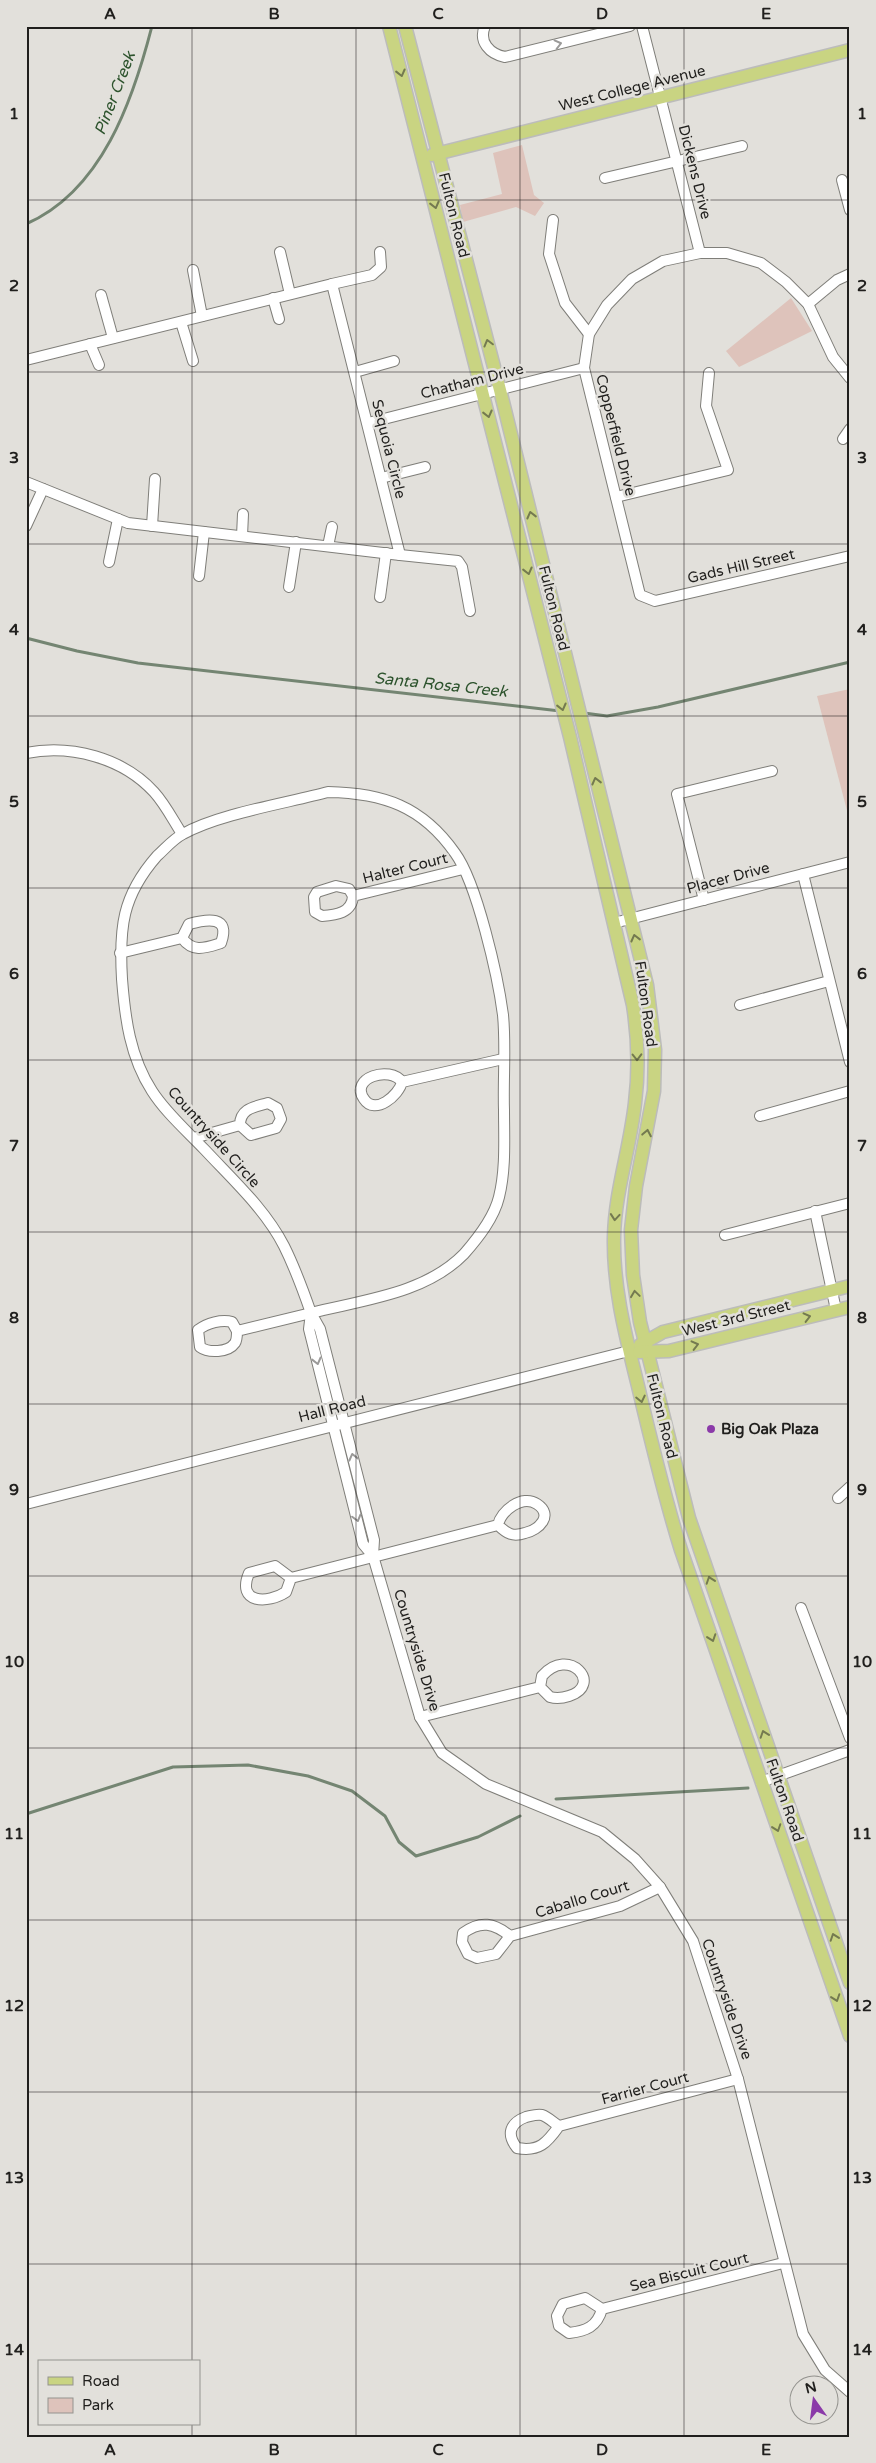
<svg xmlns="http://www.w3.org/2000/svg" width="876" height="2463" font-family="'Varela Round',sans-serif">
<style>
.park{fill:#dec3bb}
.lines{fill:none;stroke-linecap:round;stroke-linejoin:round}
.stream{stroke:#748572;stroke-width:3}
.minor-casing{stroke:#7f7e79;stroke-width:12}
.major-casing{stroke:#bcbcbb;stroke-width:15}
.minor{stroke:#fff;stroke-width:10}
.major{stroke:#c9d482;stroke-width:12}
.oneway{stroke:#9b9a99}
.oneway2{stroke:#747a50}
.grid{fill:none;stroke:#201f1d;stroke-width:1;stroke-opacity:0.55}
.poi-dot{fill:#8b3aa9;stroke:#e2e0db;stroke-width:2}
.labels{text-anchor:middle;stroke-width:5;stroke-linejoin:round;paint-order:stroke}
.street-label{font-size:15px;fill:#201f1d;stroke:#e2e0db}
.poi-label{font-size:15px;font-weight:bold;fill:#201f1d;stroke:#e2e0db;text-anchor:start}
.water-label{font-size:16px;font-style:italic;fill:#2d532d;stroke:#e2e0db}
.neatline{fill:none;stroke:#201f1d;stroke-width:2}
.grid-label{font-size:16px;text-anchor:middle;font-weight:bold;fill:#201f1d}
</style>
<rect width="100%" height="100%" fill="#e2e0db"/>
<!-- park -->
<g class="park">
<polygon points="522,145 534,195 544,203 535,216 516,207 463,222 460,205 502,194 493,153"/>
<polygon points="791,298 812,331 739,367 726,351"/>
<polygon points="850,689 850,822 817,696"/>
</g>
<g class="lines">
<!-- stream -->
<g class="stream">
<path d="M26,224C102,191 133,100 152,26"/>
<polyline points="26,638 77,651 138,663 560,711"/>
<polyline points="584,713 607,716 658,707 850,662"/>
<polyline points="556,1799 748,1788"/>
<polyline points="26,1814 173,1767 248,1765 308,1776 352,1791 385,1816 399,1842 416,1856 478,1837 520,1816"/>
</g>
<defs>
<g id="minor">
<path d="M485,26C478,42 490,54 505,57L630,26"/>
<polyline points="642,26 700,253"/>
<polyline points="605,178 742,146"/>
<polyline points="842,180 850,210"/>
<polyline points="553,220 549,254 565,303 589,334"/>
<polyline points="280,252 290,294"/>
<polyline points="193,270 202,316"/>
<polyline points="332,284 372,275 381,267 380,252"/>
<polyline points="101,295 113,338"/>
<polyline points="273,298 279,319"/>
<polyline points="808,304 837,280 850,274"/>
<polyline points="181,322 193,361"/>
<polyline points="90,344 99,365"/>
<polyline points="26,360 332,284 400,555 128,523 26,482"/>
<polyline points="355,372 394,361"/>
<polyline points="850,378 833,357 808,304 786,282 761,263 727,253 700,253 663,261 632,279 607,305 589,334 584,368 640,595 655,601 850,556"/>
<polyline points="368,423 584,368"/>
<polyline points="843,439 850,429"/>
<polyline points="381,478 425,467"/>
<polyline points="616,497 728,470 706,406 709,373"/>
<polyline points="26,526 43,489"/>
<polyline points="152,526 155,479"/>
<polyline points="242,536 243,514"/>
<polyline points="328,546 332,527"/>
<polyline points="400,555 458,561 462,567 470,611"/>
<polyline points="109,562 118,519"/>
<polyline points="199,576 204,532"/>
<polyline points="289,587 296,542"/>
<polyline points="380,597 386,553"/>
<path d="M26,753C71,744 123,758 154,792C165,804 173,820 182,834"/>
<path d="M328,792C383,793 422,806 455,853C477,883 498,977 503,1015C506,1046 503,1079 504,1110C504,1138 506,1169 499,1197C494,1218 478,1238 464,1254C425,1294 362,1300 311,1313C303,1290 295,1268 284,1246C265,1209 233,1180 205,1150C187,1131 166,1113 152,1091C130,1057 125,1018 122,979C119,928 122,896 157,856C165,849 173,839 183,834C218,814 287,803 328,792Z"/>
<polyline points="803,874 850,1062"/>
<path d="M353,896C352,913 336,915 322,916L315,912L314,897L317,892L336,886L349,889L353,896L463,869"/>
<polyline points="704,900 677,794 772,771"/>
<polyline points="614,923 850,862"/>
<path d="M120,953L182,938C193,953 205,948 221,943C231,915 207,919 189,924L182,938"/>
<polyline points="740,1005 829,981"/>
<path d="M402,1082C399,1095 375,1116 364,1099C349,1078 390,1065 402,1082L503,1059"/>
<polyline points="760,1116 850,1091"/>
<path d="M194,1138L240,1125L251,1135L276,1128L281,1119L277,1108L268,1103C255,1107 240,1108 240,1125"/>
<polyline points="815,1211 836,1310"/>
<polyline points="725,1235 850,1203"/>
<polyline points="311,1313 320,1329 374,1540 373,1556 420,1717 442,1753 486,1784 602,1832 635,1859 660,1887 693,1941 738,2079 803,2334 825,2370 850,2392"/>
<polyline points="311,1313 309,1329 363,1544 373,1556"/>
<path d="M237,1331C237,1335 237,1340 235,1343C228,1353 208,1353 200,1347L198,1330C207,1323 222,1319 232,1322L237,1331L311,1313"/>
<polyline points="838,1498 850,1487"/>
<polyline points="26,1504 629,1351"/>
<path d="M291,1578L286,1592C268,1604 236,1604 249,1573L275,1566L291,1578L498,1525C507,1534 513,1537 525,1533C539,1530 554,1515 537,1504C522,1494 501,1511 498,1525"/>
<polyline points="801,1608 850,1738"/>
<path d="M420,1717L540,1687L550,1697C557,1699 563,1698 569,1696C604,1685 569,1645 542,1676L540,1687"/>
<polyline points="761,1782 850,1750"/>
<path d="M510,1936L496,1954L477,1958L468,1954L462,1942L463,1933C481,1920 494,1923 510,1936L620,1906L660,1887"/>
<path d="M559,2126C547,2143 539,2152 517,2148C506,2134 510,2123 526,2117C531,2116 536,2114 542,2115C548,2117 554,2123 559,2126L738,2079"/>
<path d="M602,2309C597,2327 586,2331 569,2333L559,2326L557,2316L563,2304L585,2298L602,2309L783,2263"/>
</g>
<g id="major">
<path d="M389,26L570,737L633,1005C638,1037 639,1071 635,1103C630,1149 615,1191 614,1237C613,1289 626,1337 638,1386C651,1441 664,1496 681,1550L850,2036"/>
<polyline points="405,26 500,390 647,985 655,1050 654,1091 636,1186 631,1230 633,1275 640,1322 689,1518 850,1983"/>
<polyline points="432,155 850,50"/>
<polyline points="640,1345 663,1332 850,1286"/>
<polyline points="639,1352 669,1351 850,1307"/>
</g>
</defs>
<!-- minor casing -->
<use href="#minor" class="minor-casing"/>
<!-- major casing -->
<use href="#major" class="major-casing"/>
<!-- minor -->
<use href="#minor" class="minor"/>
<!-- major -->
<use href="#major" class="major"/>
</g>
<!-- one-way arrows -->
<defs><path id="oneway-chevron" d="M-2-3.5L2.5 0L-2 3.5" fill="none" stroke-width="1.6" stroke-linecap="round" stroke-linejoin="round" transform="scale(1.25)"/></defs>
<g class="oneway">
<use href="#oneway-chevron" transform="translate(558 44) rotate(-14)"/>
<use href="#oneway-chevron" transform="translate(317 1361) rotate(76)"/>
<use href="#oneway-chevron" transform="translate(353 1457) rotate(-104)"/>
<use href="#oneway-chevron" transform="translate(357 1518) rotate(75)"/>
</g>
<g class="oneway2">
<use href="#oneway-chevron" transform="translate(401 73) rotate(76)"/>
<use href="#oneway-chevron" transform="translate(435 205) rotate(76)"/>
<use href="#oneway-chevron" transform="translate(488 343) rotate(-105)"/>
<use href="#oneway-chevron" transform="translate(488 414) rotate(76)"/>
<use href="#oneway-chevron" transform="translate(531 515) rotate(-104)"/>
<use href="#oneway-chevron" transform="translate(528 571) rotate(76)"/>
<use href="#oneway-chevron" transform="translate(562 707) rotate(76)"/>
<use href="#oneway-chevron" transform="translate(596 781) rotate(-104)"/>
<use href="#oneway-chevron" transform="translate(635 938) rotate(-104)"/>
<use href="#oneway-chevron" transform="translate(637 1057) rotate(89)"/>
<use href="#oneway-chevron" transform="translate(647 1133) rotate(-79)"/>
<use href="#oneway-chevron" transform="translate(615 1217) rotate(95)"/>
<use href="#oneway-chevron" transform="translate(635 1294) rotate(-98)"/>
<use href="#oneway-chevron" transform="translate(807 1317) rotate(-14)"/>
<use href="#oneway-chevron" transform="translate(695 1345) rotate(-14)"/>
<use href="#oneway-chevron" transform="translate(641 1399) rotate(77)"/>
<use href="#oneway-chevron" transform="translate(710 1580) rotate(-109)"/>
<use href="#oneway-chevron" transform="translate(712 1638) rotate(71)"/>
<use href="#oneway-chevron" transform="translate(764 1734) rotate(-109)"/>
<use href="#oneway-chevron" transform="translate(777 1828) rotate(71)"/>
<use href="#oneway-chevron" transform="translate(834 1937) rotate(-109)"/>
<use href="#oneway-chevron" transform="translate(836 1998) rotate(71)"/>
</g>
<!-- grid -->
<path class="grid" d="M192,26V2362M356,26V2437M520,26V2437M684,26V2437M26,200H850M26,372H850M26,544H850M26,716H850M26,888H850M26,1060H850M26,1232H850M26,1404H850M26,1576H850M26,1748H850M26,1920H850M26,2092H850M26,2264H850M192,2424V2437"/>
<!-- markers -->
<circle class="poi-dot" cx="711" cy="1429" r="5"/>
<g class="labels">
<!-- street labels -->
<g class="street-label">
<text transform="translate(632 88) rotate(-14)" y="5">West College Avenue</text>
<text transform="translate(695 172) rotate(76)" y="5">Dickens Drive</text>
<text transform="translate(454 215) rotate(76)" y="5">Fulton Road</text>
<text transform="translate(472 381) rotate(-14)" y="5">Chatham Drive</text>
<text transform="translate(616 435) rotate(76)" y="5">Copperfield Drive</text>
<text transform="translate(389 449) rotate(76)" y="5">Sequoia Circle</text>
<text transform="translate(741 566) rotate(-13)" y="5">Gads Hill Street</text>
<text transform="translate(554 608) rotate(76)" y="5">Fulton Road</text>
<text transform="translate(405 868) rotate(-14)" y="5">Halter Court</text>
<text transform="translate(728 878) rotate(-15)" y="5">Placer Drive</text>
<text transform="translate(646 1004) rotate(82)" y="5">Fulton Road</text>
<text transform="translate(214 1137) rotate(48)" y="5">Countryside Circle</text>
<text transform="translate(736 1318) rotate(-14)" y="5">West 3rd Street</text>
<text transform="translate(332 1409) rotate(-14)" y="5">Hall Road</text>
<text transform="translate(662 1416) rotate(76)" y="5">Fulton Road</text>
<text transform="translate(417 1650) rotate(73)" y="5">Countryside Drive</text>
<text transform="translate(785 1800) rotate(71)" y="5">Fulton Road</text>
<text transform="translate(582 1899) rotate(-17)" y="5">Caballo Court</text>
<text transform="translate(727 1999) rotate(71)" y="5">Countryside Drive</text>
<text transform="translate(645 2088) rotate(-15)" y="5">Farrier Court</text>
<text transform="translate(689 2272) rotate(-14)" y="5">Sea Biscuit Court</text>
</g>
<!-- poi labels -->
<g class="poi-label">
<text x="721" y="1434">Big Oak Plaza</text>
</g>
<!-- water labels -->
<g class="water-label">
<text transform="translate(114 93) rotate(-69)" y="6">Piner Creek</text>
<text transform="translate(441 684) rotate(6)" y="6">Santa Rosa Creek</text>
</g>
</g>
<!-- border -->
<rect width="876" height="2463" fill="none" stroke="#e2e0db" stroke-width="55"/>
<!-- legend -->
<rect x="38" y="2360" width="162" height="65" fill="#e2e0db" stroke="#94938f"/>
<rect x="48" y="2377" width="25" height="8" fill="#c9d482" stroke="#94938f"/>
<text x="82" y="2386" font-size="15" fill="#201f1d">Road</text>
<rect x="48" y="2398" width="25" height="15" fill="#dec3bb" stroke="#94938f"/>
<text x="82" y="2410" font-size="15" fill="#201f1d">Park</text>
<!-- north arrow -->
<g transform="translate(814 2400) rotate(346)"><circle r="24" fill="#e2e0db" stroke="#94938f"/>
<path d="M0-4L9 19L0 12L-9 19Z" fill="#8b3aa9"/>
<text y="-8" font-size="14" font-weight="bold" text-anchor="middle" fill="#201f1d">N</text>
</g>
<rect x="28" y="28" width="820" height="2408" class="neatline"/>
<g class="grid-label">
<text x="110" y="19">A</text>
<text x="274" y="19">B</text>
<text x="438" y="19">C</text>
<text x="602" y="19">D</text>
<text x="766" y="19">E</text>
<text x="14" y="119">1</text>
<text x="862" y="119">1</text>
<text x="14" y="291">2</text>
<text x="862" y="291">2</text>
<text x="14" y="463">3</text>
<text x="862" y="463">3</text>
<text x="14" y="635">4</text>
<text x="862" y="635">4</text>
<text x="14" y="807">5</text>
<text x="862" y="807">5</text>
<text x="14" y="979">6</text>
<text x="862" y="979">6</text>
<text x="14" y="1151">7</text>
<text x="862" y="1151">7</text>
<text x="14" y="1323">8</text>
<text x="862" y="1323">8</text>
<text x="14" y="1495">9</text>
<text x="862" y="1495">9</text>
<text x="14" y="1667">10</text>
<text x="862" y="1667">10</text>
<text x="14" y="1839">11</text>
<text x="862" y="1839">11</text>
<text x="14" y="2011">12</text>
<text x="862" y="2011">12</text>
<text x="14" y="2183">13</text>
<text x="862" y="2183">13</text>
<text x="14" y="2355">14</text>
<text x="862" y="2355">14</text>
<text x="110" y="2455">A</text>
<text x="274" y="2455">B</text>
<text x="438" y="2455">C</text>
<text x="602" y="2455">D</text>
<text x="766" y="2455">E</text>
</g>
</svg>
